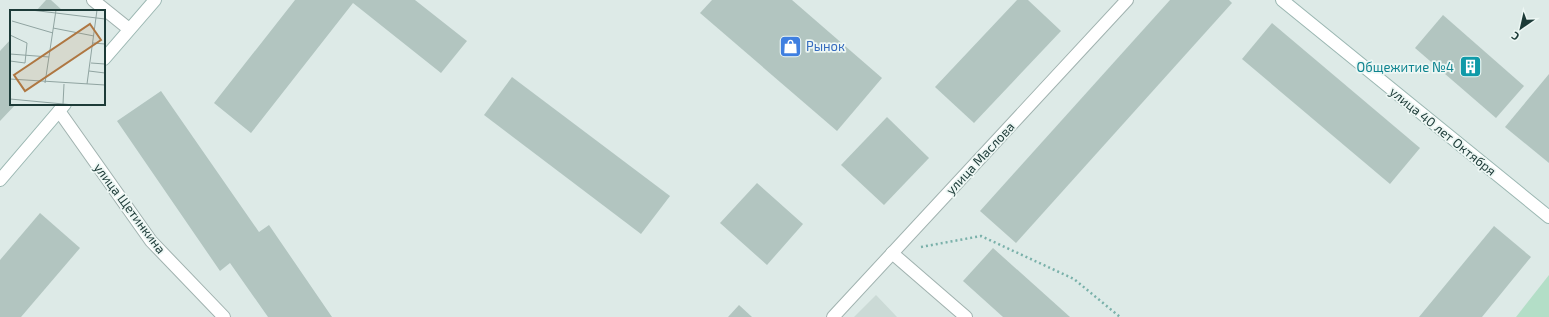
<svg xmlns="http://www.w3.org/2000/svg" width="1549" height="317" font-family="'Exo 2',sans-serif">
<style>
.built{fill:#cbdad6}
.green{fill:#b3dec7}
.building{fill:#b2c5c0}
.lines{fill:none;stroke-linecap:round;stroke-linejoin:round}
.lane-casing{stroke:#a0b2af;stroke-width:14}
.street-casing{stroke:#a0b2af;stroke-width:14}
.secondary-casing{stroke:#9bb7b2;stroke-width:14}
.path{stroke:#7ab1aa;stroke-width:2.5;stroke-dasharray:2 3;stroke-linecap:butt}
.lane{stroke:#fff;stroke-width:12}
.street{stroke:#fff;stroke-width:12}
.secondary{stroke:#fff;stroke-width:12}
.labels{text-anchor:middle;stroke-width:3.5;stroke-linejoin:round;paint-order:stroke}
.shop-label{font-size:13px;fill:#366cbe;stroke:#edf7f4;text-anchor:start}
.culture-label{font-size:13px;fill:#0d838f;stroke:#edf7f4;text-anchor:end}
.street-label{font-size:13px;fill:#1d3b38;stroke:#edf7f4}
.inset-road{fill:none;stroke:#90a4a1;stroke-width:1}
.view{fill:#af7742;fill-opacity:0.15;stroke:#af7742;stroke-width:2}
.inset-edge{fill:none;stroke:#1d3b38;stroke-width:2}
</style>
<rect width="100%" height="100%" fill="#ddeae7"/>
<!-- built -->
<polygon class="built" points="876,295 897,317 854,317"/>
<!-- green -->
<polygon class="green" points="1549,275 1549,317 1516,317"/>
<!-- building -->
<g class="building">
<polygon points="46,0 51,0 63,11 36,11"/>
<polygon points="295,0 415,0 467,41 441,73 353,3 251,133 214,103"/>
<polygon points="712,0 792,0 882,78 837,131 700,13"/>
<polygon points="1017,0 1028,0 1061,31 974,123 935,87"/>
<polygon points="1170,0 1229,0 1232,3 1016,243 980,211"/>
<polygon points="1443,15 1524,86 1496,118 1415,48"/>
<polygon points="1272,23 1420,148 1390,184 1242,59"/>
<polygon points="11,39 11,104 16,104 0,121 0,51"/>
<polygon points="1549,74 1549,163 1505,127"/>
<polygon points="512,77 670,196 641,234 484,115"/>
<polygon points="161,91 259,232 269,225 332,317 268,317 230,263 220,271 117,121"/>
<polygon points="887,117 929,158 884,205 841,165"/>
<polygon points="757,183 803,224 767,265 720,223"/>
<polygon points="40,213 80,248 21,317 0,317 0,260"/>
<polygon points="1494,226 1531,257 1482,317 1419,317"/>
<polygon points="993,248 1070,317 1003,317 963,281"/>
<polygon points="739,305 752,317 728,317"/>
</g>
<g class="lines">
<defs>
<g id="lane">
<polyline points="59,111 151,241 224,317"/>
<polyline points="892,253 966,317"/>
</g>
<g id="street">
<polyline points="93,0 129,29"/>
<polyline points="833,317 1127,0"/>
</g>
<g id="secondary">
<polyline points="1282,0 1549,217"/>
<polyline points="104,59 155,0"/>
<polyline points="0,180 65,104"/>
</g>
</defs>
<!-- lane casing -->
<use href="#lane" class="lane-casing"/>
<!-- street casing -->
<use href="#street" class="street-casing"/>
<!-- secondary casing -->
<use href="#secondary" class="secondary-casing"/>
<!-- path -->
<polyline class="path" points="921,247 981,236 1074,279 1120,317"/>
<!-- lane -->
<use href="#lane" class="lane"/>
<!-- street -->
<use href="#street" class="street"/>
<!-- secondary -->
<use href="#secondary" class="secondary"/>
</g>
<!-- icons -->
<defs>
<symbol id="shop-square" viewBox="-11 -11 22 22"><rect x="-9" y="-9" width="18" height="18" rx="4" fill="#3f7fe0" stroke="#edf7f4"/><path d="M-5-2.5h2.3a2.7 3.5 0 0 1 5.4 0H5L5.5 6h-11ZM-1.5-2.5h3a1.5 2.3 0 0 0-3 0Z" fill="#fff"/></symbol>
<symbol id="building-square" viewBox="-11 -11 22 22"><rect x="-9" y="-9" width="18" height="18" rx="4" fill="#0f9aa8" stroke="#edf7f4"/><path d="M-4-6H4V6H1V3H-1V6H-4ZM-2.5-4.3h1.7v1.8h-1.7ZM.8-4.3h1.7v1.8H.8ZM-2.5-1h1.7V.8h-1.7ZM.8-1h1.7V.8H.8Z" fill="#fff"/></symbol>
</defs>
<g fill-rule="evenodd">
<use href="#shop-square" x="778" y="34" width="25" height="25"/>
<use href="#building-square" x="1458" y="54" width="25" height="25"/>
</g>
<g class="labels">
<!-- shop labels -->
<g class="shop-label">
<text x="806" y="51">Рынок</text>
</g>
<!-- culture labels -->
<g class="culture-label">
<text x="1454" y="72">Общежитие №4</text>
</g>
<!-- street labels -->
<g class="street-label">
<text transform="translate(1443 131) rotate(39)" y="5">улица 40 лет Октября</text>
<text transform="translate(980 158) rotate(-47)" y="5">улица Маслова</text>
<text transform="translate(130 208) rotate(53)" y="5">улица Щетинкина</text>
</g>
</g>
<!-- overview -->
<g transform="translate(10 10)">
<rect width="95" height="95" fill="#ddeae7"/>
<path class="inset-road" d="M21,0L95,9M2,11L43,23M43,18L84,26M0,25L17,33L15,53L0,51M83,33L95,34M0,44L39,47M81,53L95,54M79,61L95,63M0,69L95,75M35,73L46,0M77,74L87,0M0,89L64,95M53,94L54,74"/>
<path class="view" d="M80,14L91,30L15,81L4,65Z"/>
<rect width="95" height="95" class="inset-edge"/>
</g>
<!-- north arrow -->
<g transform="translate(1521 28) rotate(214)" stroke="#edf7f4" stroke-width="3" paint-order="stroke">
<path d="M0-3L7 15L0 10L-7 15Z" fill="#1d3b38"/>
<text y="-6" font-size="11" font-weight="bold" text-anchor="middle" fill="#1d3b38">С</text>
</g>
</svg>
